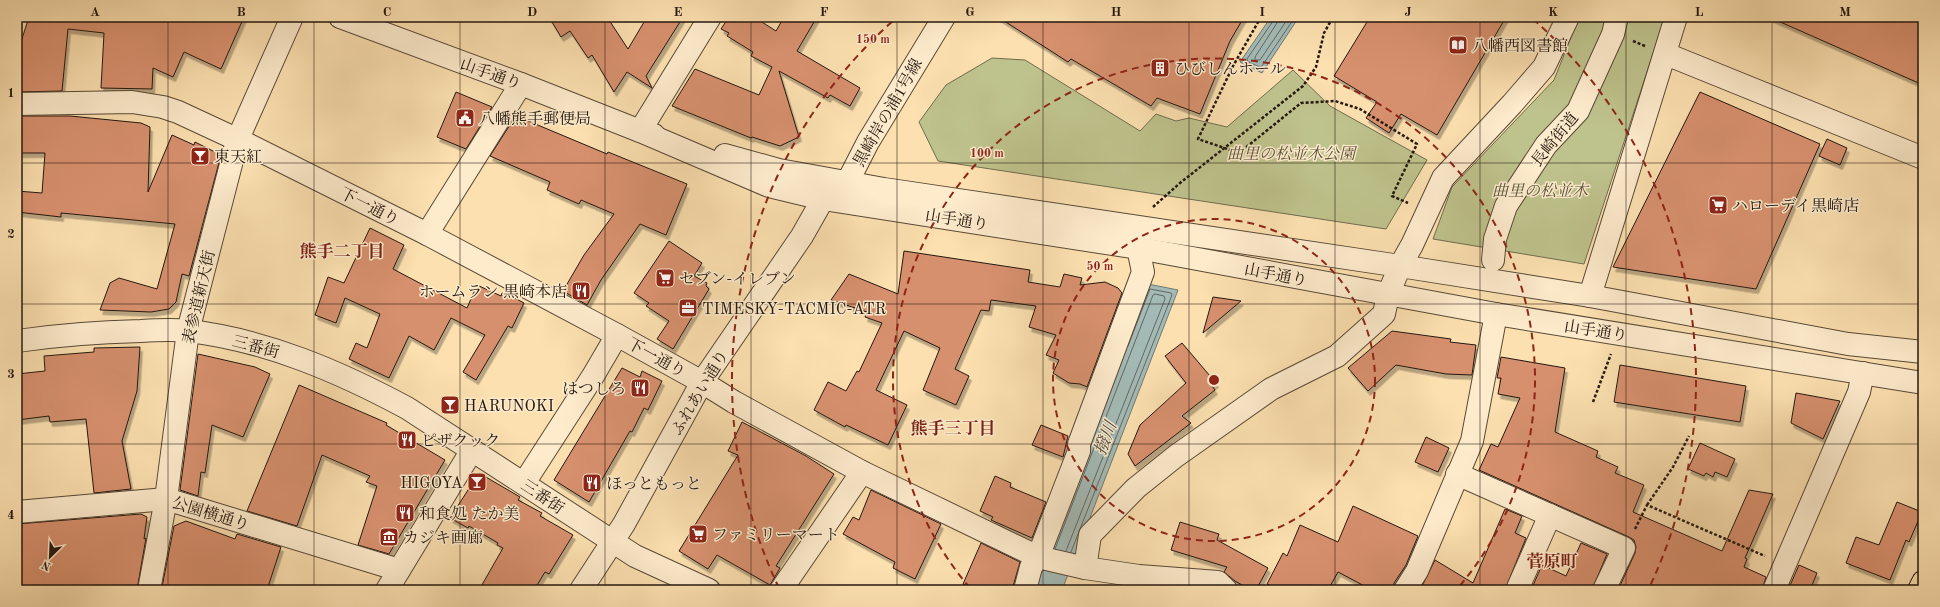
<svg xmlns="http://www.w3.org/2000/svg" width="1940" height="607" font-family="'Old Standard TT','Noto Serif JP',serif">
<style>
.green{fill:#bec28c;stroke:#706c4e}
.water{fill:#a3bab6;stroke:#707973}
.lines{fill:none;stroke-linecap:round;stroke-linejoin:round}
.shore{stroke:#636862;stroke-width:1}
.building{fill:#d7906e;stroke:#23170f;filter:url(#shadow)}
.minor-casing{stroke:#594937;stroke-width:24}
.highway-casing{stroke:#23170f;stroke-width:24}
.path{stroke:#23170f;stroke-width:2.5;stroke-dasharray:3 2;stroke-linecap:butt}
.minor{stroke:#fdebcc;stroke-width:22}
.highway{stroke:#fce0b0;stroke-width:22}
.grid{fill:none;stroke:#23170f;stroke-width:1;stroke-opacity:0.55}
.ring{fill:none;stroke:#8f2418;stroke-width:2;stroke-dasharray:7 5}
.labels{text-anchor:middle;stroke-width:3;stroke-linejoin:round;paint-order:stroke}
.poi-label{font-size:16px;fill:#23170f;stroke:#fdebcc;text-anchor:start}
.street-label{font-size:16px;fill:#23170f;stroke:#fdebcc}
.park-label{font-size:16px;font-style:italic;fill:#59533b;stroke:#fdebcc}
.neighbourhood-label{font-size:17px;font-weight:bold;fill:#7a1f14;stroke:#fdebcc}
.water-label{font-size:17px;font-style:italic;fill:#505049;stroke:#fdebcc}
.centre{fill:#8f2418;stroke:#fdebcc;stroke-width:2}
.ring-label{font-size:12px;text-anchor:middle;font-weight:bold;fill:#8f2418;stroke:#fdebcc;stroke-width:3;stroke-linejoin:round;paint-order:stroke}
.neatline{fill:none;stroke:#23170f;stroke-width:1.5}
.grid-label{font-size:13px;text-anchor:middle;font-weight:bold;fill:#23170f}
</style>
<defs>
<filter id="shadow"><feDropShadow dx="2.5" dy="4.5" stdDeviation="0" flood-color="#0004"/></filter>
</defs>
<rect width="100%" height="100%" fill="#fce0b0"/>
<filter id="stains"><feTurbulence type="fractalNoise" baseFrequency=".005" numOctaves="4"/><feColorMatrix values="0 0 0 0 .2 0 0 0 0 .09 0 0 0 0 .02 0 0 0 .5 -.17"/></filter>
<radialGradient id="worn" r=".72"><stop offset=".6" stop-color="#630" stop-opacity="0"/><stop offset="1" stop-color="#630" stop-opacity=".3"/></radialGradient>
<!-- green -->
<g class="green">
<polygon points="1579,17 1665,17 1584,264 1433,239 1452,187 1554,80"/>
<polygon points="992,58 1025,60 1140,131 1156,114 1176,121 1189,118 1227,127 1293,70 1330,106 1427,160 1386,229 938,161 919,122 946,85"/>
</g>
<!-- water -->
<g class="water">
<polygon points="1271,17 1299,17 1262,73 1240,62"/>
<polygon points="1148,284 1178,290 1062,590 1033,590"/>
</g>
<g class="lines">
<!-- shore -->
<g class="shore">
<polyline points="1274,17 1273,21 1247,59 1248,62 1260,67 1262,66 1295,17"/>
<polyline points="1279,17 1277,23 1255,57 1255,60 1260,60 1289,17"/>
<polyline points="1055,549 1153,295 1155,294 1164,296 1165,299 1066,551"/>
<polyline points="1071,552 1172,295 1171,293 1150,289 1128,346"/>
</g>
</g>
<!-- building -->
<g class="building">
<polygon points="29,17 244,17 221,69 184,52 173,77 153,68 152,89 101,88 104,33 68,29 62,91 17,92 17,54"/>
<polygon points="549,17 607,17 628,49 647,17 683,17 646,76 652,88 627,72 614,92 592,55 588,58 570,31 561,37"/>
<polygon points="729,17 754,17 776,31 784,17 817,17 797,51 860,88 850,106 830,95 828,98 779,71 799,137 780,146 752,137 751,138 672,106 695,69 759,95 772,67 751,56 753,52 727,36 729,33 721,29"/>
<polygon points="998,17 1244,17 1230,41 1200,114 1157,98 1151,106 1071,59 1068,62"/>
<polygon points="1370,17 1506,17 1437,135 1401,114 1389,133 1366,118 1377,102 1334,76"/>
<polygon points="1769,17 1923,17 1923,85"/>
<polygon points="456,92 492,107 466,149 437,137"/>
<polygon points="1700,92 1820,144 1756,289 1613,267"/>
<polygon points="17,116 70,116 141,123 150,127 148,192 172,135 194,145 195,142 221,155 189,276 182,274 176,302 169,309 151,312 100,310 110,283 119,278 157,289 175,224 61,213 61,217 17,212 17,191 42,193 45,153 17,153"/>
<polygon points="515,117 520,120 521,118 607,154 608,152 687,184 666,235 640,224 601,280 587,305 563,291 584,255 614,214 581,200 579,204 547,190 550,182 490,156"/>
<polygon points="1827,139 1847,148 1840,165 1819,156"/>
<polygon points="370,228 404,245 393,269 467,308 477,285 501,296 502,293 509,295 524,303 512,328 508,326 476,380 463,372 485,335 451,318 434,350 409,336 389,378 349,359 356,343 367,348 380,314 345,298 336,323 315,315 328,277 344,283"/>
<polygon points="669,241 702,263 694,276 707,283 706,286 709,289 673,349 657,339 669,321 646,306 649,303 634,293"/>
<polygon points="904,251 1030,270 1028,282 1060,287 1064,274 1082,278 1080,285 1105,282 1118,288 1122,293 1087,387 1080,384 1069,383 1053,373 1059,360 1046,355 1056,335 1029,327 1036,306 991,300 989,311 981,310 955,369 969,376 956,405 923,390 940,348 904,331 876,390 907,405 888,445 846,425 845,427 814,410 828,382 846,391 857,371 859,372 882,323 865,317 867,312 831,300 849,274 898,294"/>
<polygon points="1213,297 1241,301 1203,333"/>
<polygon points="1392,331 1451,339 1450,342 1476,345 1472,375 1446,374 1396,365 1368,391 1348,368"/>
<polygon points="1182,343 1216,383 1212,386 1215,390 1182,416 1191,423 1135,466 1128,454 1140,425 1186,383 1165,356"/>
<polygon points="140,347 137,391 122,441 131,489 94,493 86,419 50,422 49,416 17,420 17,374 45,371 44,356 94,352 94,348"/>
<polygon points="198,354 255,367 270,374 243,437 212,425 205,473 201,472 198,496 180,490"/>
<polygon points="1501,357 1565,368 1555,432 1598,451 1596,457 1618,467 1615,473 1644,485 1633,512 1722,551 1749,490 1773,494 1745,558 1747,559 1744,567 1766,577 1762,590 1618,590 1635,553 1636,547 1634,540 1629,537 1479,470 1491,444 1498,447 1520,398 1498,394 1501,378 1497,378"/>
<polygon points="1620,365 1746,386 1740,422 1614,402"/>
<polygon points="622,368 640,377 642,371 662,381 648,410 644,408 632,432 630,431 589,502 554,480"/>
<polygon points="299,385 387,423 386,425 445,460 389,554 358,545 377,486 366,482 370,476 322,455 297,526 247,511"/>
<polygon points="1796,393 1840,401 1823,439 1791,423"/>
<polygon points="742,422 806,456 834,474 776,566 780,568 770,585 717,555 708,569 679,551 738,455 728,451"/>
<polygon points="1041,425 1068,436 1063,457 1032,445"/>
<polygon points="1426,437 1449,448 1438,472 1415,462"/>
<polygon points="1700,443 1735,459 1727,477 1715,472 1713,477 1706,473 1704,476 1688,469"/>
<polygon points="479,473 520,497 518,500 542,513 540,516 573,535 549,574 545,572 534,590 479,590 503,548 497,545 498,543 469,526 468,528 450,518"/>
<polygon points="995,476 1011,483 1010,487 1046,502 1032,538 991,520 993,517 980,511"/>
<polygon points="871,490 941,524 915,579 893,568 895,562 843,534 853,517 859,520"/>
<polygon points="1897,502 1922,512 1909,542 1906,540 1890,580 1846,563 1856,537 1879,545"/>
<polygon points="1353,506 1418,536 1406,565 1394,583 1393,590 1372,590 1338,572 1328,590 1279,590 1267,584 1283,553 1287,556 1300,525 1338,542"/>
<polygon points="1505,509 1522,516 1515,533 1526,538 1505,590 1420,590 1435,560 1473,583"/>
<polygon points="141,514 147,517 144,539 146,538 137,590 21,590 17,524"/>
<polygon points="186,521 235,539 237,534 281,547 267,590 181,590 162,587 174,526"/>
<polygon points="1180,522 1219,534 1217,540 1268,568 1256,590 1251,590 1235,581 1224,572 1227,567 1171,550"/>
<polygon points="981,543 1020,562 1012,590 976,590 963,584"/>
<polygon points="1581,543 1607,554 1592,590 1531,590 1542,565 1566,576"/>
<polygon points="1799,565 1817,573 1810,590 1788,590"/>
</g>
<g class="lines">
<defs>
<g id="minor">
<polyline points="340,17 521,84 640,131 769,186 823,199 1138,248 1496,314 1923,383"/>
<polyline points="1666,54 1923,158"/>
<polyline points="17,104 132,102 163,107 178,112 249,145 427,234 617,335 702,382 734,402 862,472 1038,557 1085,568 1139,576 1218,582 1226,590"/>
<polyline points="654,135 640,131 710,17"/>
<polyline points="725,155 779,170 884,189 1400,266 1590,296 1848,344 1923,352"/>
<polyline points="427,234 521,84"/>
<polyline points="1493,260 1495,239 1506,206 1546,145 1578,111 1613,34 1617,17"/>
<polyline points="1590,296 1676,17"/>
<path d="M17,341C58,335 99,332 141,331C156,330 173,329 189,331C266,340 340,372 407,408L635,556L709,590"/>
<polyline points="1457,474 1624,548 1604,590"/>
<polyline points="524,483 593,376 617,335"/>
<polyline points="17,512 166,499 399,570"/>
<polyline points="1085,568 1090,535 1136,488 1176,456 1271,389 1337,356 1384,314 1388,295 1400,266 1412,245 1443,178 1512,104 1544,67 1568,17"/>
<polyline points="149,590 166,499 188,331 237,141 292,17"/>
<polyline points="387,590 472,450"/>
<polyline points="581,590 624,524 702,382 802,236 823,199 847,183 868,142 944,17"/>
<polyline points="781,590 862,472"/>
<polyline points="1025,590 1031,567 1038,557 1079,451 1079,444 1143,272 1138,248"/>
<polyline points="1405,590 1417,571 1472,441 1496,314"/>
<polyline points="1517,590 1550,515"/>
<polyline points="1774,590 1859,392 1863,373"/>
</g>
<polyline id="highway" points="1919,590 1923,582"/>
</defs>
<!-- minor casing -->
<use href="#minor" class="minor-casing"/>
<!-- highway casing -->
<use href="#highway" class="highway-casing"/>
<!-- path -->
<g class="path">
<polyline points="1261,17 1233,66 1198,139 1239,153 1301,103 1335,101 1360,109 1417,144 1392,196 1408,203"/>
<polyline points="1633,41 1645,46"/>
<polyline points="1153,207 1180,183 1303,86 1316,67 1324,33 1333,17"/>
<polyline points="1593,402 1611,354"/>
<polyline points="1647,505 1673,467 1689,436"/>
<polyline points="1635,529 1647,505 1765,556"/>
</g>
<!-- minor -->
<use href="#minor" class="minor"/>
<!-- highway -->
<use href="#highway" class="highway"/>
</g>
<!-- grid -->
<path class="grid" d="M168,17V590M314,17V590M460,17V590M605,17V590M751,17V590M897,17V590M1043,17V590M1189,17V590M1335,17V590M1480,17V590M1626,17V590M1772,17V590M17,163H1923M17,304H1923M17,444H1923"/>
<!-- distance rings -->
<g class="ring">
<circle cx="1214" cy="380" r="161"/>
<path d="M970 588A321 321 0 1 1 1458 588"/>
<path d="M779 588A482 482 0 0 1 895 19M1533 19A482 482 0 0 1 1649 588"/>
</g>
<!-- icons -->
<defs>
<symbol id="library-square" viewBox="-11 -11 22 22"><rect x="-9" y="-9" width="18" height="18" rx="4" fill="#8f2418" stroke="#fdebcc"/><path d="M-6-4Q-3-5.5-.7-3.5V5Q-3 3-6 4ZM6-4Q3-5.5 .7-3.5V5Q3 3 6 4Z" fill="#fff"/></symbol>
<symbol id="building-square" viewBox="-11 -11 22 22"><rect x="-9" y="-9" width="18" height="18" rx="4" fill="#8f2418" stroke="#fdebcc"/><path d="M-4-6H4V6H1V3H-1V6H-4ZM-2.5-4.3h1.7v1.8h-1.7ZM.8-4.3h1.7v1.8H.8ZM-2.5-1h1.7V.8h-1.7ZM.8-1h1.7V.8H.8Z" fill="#fff"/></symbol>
<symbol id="civic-square" viewBox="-11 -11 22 22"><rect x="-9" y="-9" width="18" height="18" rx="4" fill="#8f2418" stroke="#fdebcc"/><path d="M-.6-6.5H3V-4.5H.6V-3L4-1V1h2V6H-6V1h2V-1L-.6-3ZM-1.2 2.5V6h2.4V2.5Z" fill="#fff"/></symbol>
<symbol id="bar-square" viewBox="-11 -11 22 22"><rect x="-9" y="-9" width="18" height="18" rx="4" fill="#8f2418" stroke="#fdebcc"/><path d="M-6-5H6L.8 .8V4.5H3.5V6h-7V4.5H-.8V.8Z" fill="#fff"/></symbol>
<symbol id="supermarket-square" viewBox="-11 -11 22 22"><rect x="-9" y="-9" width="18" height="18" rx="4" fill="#8f2418" stroke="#fdebcc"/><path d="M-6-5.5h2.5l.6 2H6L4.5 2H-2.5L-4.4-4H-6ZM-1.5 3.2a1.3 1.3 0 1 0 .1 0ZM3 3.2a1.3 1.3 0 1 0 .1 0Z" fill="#fff"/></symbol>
<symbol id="restaurant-square" viewBox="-11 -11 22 22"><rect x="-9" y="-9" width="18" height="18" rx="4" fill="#8f2418" stroke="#fdebcc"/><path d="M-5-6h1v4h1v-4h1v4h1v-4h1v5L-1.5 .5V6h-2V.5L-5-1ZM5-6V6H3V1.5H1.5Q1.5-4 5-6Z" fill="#fff"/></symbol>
<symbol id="office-square" viewBox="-11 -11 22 22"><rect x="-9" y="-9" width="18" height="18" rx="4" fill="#8f2418" stroke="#fdebcc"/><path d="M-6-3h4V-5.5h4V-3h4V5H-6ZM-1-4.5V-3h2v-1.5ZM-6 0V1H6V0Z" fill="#fff"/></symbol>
<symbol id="museum-square" viewBox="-11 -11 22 22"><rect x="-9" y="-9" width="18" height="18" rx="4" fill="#8f2418" stroke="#fdebcc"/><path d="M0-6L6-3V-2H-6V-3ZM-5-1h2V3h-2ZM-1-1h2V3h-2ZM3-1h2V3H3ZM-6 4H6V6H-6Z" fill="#fff"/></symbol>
</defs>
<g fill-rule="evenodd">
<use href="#library-square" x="1447" y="34" width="22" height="22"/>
<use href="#building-square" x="1149" y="57" width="22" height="22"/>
<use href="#civic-square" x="454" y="107" width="22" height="22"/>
<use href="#bar-square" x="189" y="145" width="22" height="22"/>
<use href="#supermarket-square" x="1707" y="194" width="22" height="22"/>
<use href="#supermarket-square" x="654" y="267" width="22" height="22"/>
<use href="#restaurant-square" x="570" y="280" width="22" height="22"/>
<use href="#office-square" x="677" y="297" width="22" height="22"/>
<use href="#restaurant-square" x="629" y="377" width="22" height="22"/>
<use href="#bar-square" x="439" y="394" width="22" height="22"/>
<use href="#restaurant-square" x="396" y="429" width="22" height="22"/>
<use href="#bar-square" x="466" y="471" width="22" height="22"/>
<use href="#restaurant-square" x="581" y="472" width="22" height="22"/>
<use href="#restaurant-square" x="394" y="502" width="22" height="22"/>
<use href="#supermarket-square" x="687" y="523" width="22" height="22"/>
<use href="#museum-square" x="378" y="526" width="22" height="22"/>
</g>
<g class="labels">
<!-- poi labels -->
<g class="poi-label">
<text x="1472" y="51">八幡西図書館</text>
<text x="1174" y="74">ひびしんホール</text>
<text x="479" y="124">八幡熊手郵便局</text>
<text x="214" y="162">東天紅</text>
<text x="1732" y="211">ハローデイ黒崎店</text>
<text x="679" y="284">セブン-イレブン</text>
<text x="567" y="297" text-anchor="end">ホームラン 黒崎本店</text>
<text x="702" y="314">TIMESKY-TACMIC-ATR</text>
<text x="626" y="394" text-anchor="end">はつしろ</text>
<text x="464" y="411">HARUNOKI</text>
<text x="421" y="446">ピザクック</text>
<text x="463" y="488" text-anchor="end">HIGOYA</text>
<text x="606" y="489">ほっともっと</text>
<text x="419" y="519">和食処 たか美</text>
<text x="712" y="540">ファミリーマート</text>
<text x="403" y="543">カジキ画廊</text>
</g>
<!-- street labels -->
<g class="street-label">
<text transform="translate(491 73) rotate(20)" y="6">山手通り</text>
<text transform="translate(887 112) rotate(-60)" y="6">黒崎岸の浦1号線</text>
<text transform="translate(1554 139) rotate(-51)" y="6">長崎街道</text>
<text transform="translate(370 206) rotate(27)" y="6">下一通り</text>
<text transform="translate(957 219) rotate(9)" y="6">山手通り</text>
<text transform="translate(1276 274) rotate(11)" y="6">山手通り</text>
<text transform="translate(198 297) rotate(-77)" y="6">表参道新天街</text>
<text transform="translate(1596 330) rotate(9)" y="6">山手通り</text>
<text transform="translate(256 346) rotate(15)" y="6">三番街</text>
<text transform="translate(657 357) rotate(29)" y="6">下一通り</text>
<text transform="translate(699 392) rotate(-59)" y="6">ふれあい通り</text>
<text transform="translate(543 496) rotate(34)" y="6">三番街</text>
<text transform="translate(211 513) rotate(17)" y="6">公園横通り</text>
</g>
<!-- park labels -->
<g class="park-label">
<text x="1291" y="159">曲里の松並木公園</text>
<text x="1540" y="196">曲里の松並木</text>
</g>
<!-- neighbourhood labels -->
<g class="neighbourhood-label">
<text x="342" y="257">熊手二丁目</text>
<text x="953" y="434">熊手三丁目</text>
<text x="1552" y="567">菅原町</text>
</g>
<!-- water labels -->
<g class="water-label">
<text transform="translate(1105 438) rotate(-69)" y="6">撥川</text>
</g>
</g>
<circle cx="1214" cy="380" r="6" class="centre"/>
<g class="ring-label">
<text x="873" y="43">150 m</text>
<text x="987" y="157">100 m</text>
<text x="1100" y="270">50 m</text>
</g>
<!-- margin -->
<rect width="1940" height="607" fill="none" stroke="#fce0b0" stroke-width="44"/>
<!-- north arrow -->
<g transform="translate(50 557) rotate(204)" stroke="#fdebcc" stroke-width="3" paint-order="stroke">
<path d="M0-3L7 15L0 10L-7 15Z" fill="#23170f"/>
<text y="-6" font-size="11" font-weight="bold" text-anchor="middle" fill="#23170f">N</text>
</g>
<rect x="22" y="22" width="1896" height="563" class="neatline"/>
<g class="grid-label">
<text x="95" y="16">A</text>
<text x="241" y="16">B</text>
<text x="387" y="16">C</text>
<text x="532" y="16">D</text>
<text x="678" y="16">E</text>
<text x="824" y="16">F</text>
<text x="970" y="16">G</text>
<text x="1116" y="16">H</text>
<text x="1262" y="16">I</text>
<text x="1408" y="16">J</text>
<text x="1553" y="16">K</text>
<text x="1699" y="16">L</text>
<text x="1845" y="16">M</text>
<text x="11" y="97">1</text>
<text x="11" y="238">2</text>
<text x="11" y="378">3</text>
<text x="11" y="519">4</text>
</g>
<rect width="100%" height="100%" filter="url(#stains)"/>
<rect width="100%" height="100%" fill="url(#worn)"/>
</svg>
